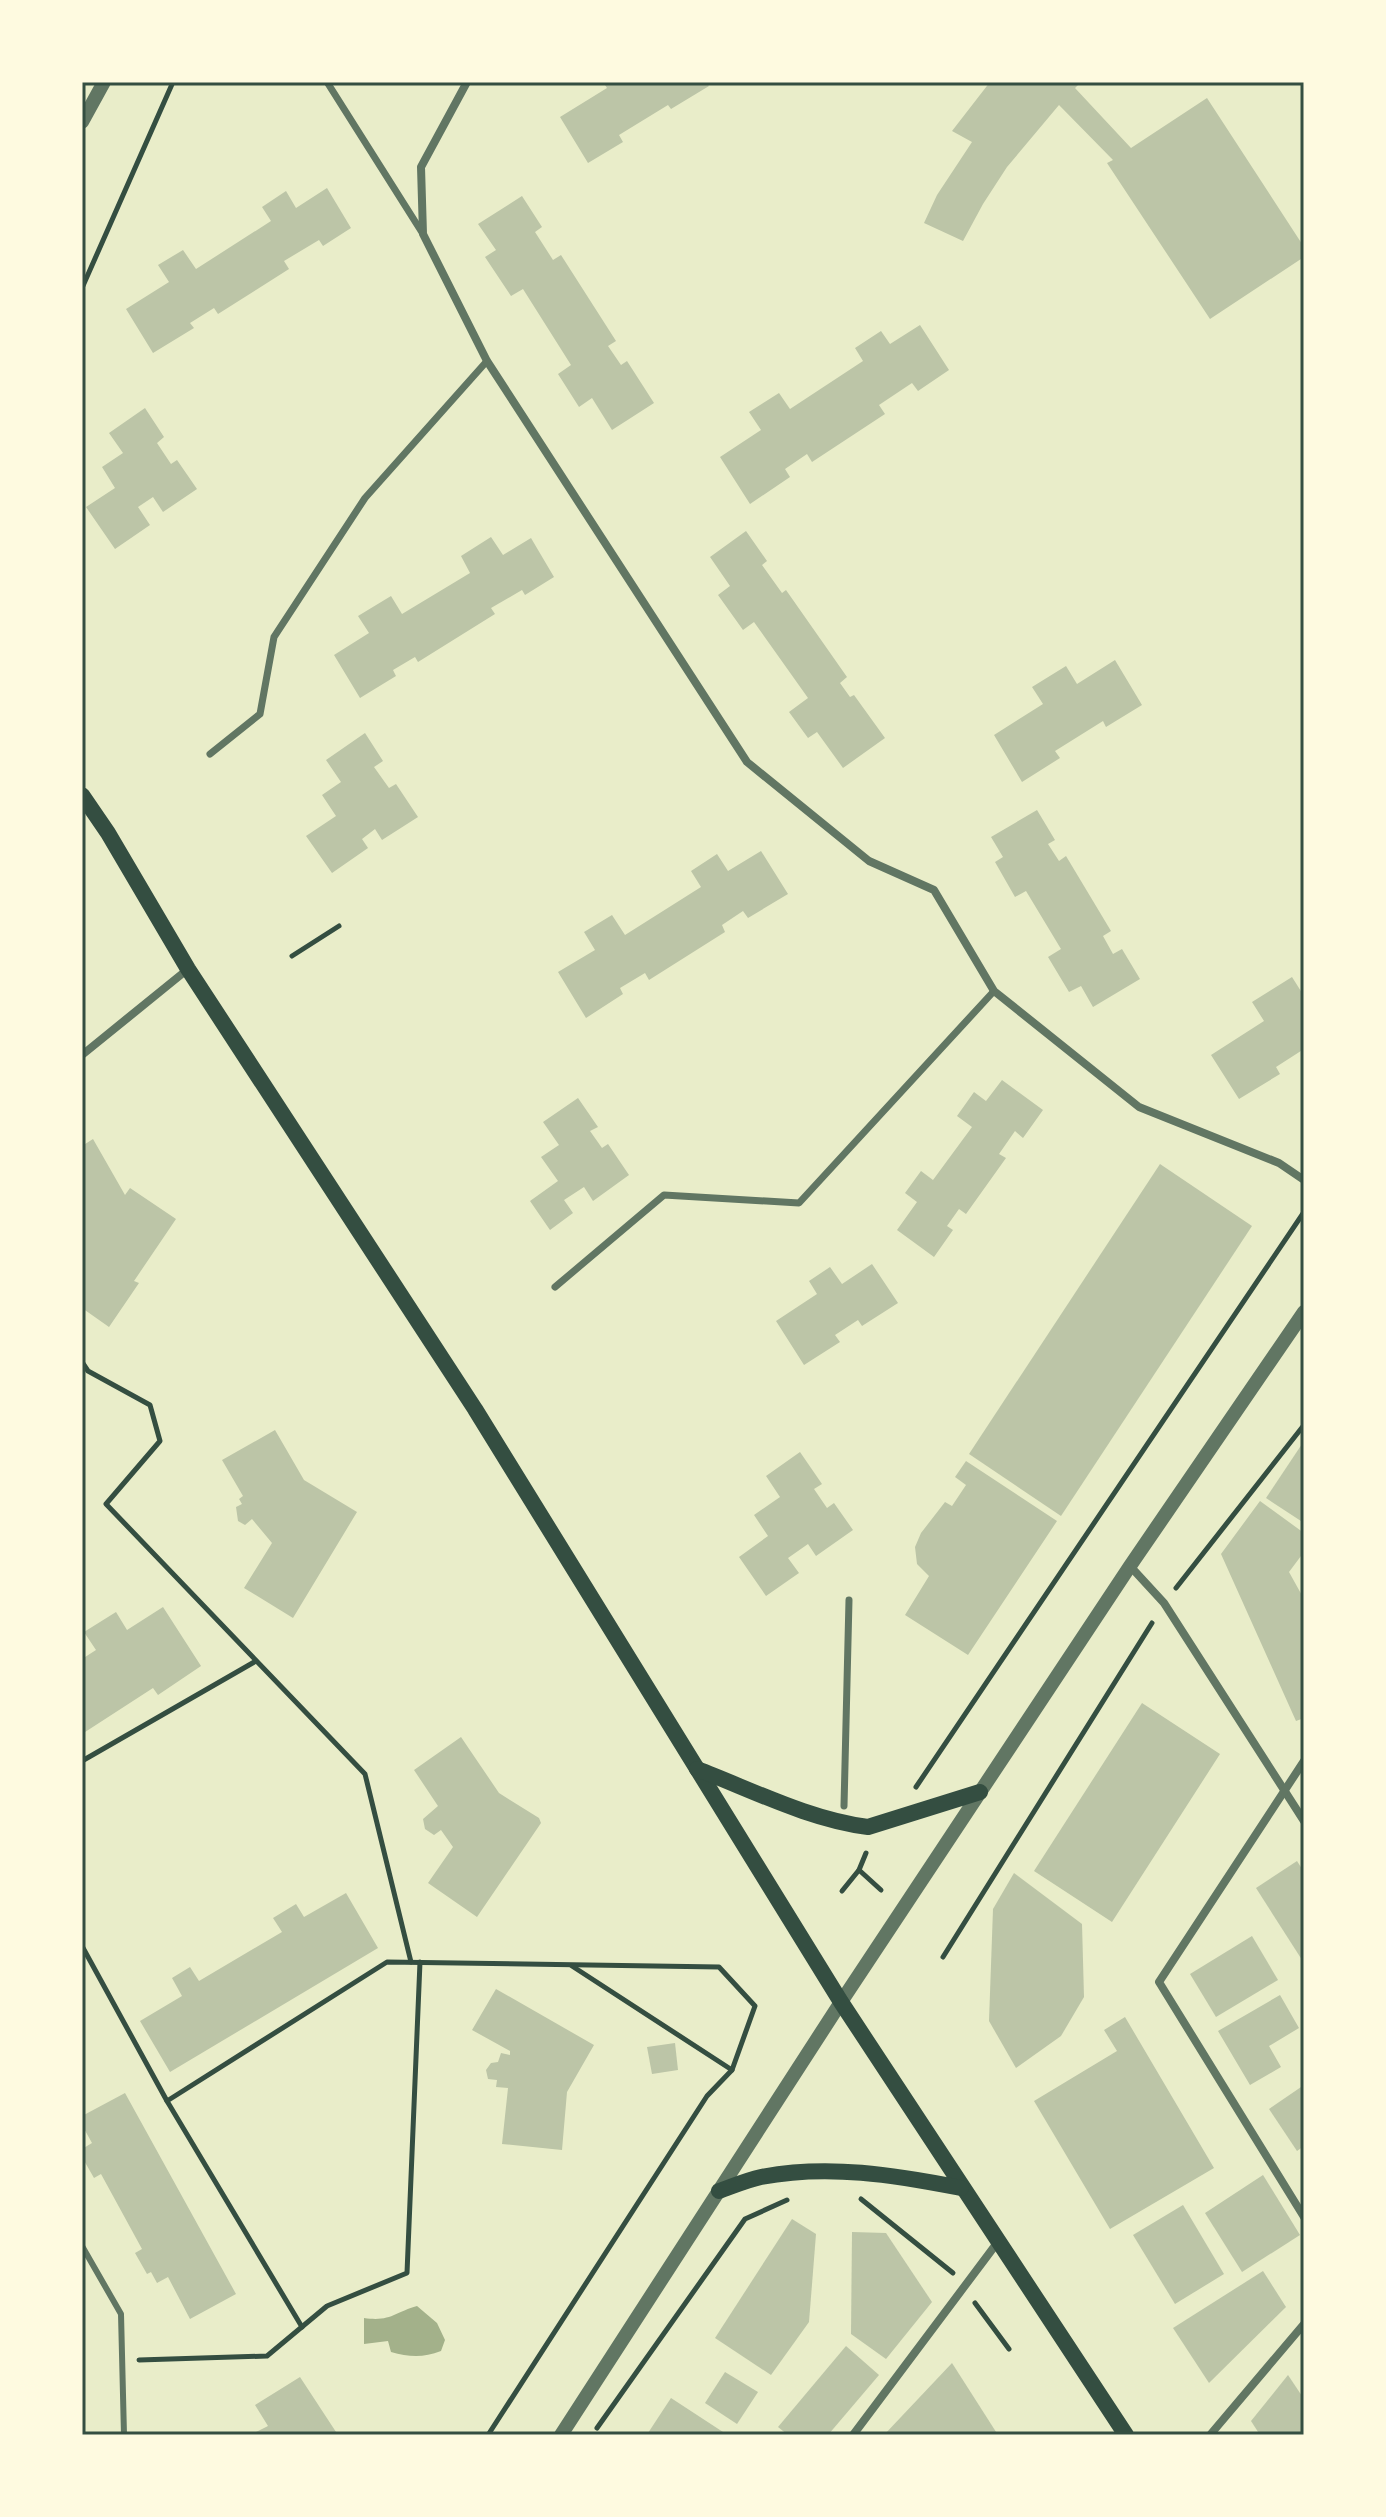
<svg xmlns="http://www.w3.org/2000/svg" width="1386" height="2517" font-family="'Noto Serif',serif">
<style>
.water{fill:#a3b18a}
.building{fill:#bcc5a7}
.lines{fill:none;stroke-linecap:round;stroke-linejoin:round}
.path{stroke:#344e41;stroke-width:5}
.service{stroke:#617663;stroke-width:6}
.pedestrian{stroke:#617663;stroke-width:7}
.minor{stroke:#617663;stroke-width:8}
.tertiary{stroke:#617663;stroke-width:14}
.secondary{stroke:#344e41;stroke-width:16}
.neatline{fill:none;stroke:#344e41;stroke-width:3}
</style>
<rect width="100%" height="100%" fill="#e9edc9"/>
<!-- water -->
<path class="water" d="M417,2306L437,2323L445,2340L441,2351C423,2358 409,2357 391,2352L388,2341L364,2344V2318C391,2322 395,2312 417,2306Z"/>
<!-- building -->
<g class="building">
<polygon points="603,82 706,82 709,86 671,109 668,105 619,135 623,142 588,163 560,117 607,88"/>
<polygon points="990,82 1081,82 1075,88 1131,148 1207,98 1304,247 1304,257 1210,319 1107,163 1113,160 1059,105 1007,167 983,204 963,241 924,223 937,195 972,142 952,131"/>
<polygon points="327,188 351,228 323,246 319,240 284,261 289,269 218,314 214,308 190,323 194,328 153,353 126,309 169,282 158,265 183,250 196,269 271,221 262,207 286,191 296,208"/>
<polygon points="522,196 542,227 535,232 553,260 561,255 616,341 608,346 621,365 627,361 654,403 612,430 592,398 579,407 558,374 571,365 523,289 511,296 485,257 496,250 478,224"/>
<polygon points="920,325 949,370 918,391 912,383 879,405 885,414 812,462 807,454 785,469 790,477 750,504 720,457 761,430 749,412 779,393 790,409 863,361 855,348 881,331 890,344"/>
<polygon points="145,408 164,437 157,443 171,464 177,460 197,489 163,512 153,497 138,507 150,525 115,549 86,507 115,488 102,467 123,453 109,433"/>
<polygon points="746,531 767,561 762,565 782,593 786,590 847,677 840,683 850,697 854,695 885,738 843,768 817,732 808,738 789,712 808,698 754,622 743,630 718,595 730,586 710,557"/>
<polygon points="491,537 503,555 531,538 554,577 525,595 522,590 491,608 495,614 418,662 415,657 393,670 396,676 360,698 334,655 369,633 358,616 391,596 402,614 470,573 461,556"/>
<polygon points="1115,660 1142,705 1106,727 1103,721 1055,751 1060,758 1022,782 994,735 1043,704 1032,687 1066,666 1077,684"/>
<polygon points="365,733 383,761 374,767 389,788 396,784 418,817 382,840 375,829 362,839 368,848 332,873 306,836 336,816 322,795 341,782 326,760"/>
<polygon points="1037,810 1055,840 1048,844 1059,861 1066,856 1111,931 1103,936 1113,954 1122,949 1140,979 1093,1007 1081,986 1069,992 1048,957 1061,949 1026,891 1015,897 995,862 1003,857 991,837"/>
<polygon points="761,851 788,894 748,918 743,911 722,925 725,932 649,980 645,973 620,988 623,994 586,1018 558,972 595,950 584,932 612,915 625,935 701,887 691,871 717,854 728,871"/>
<polygon points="1292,977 1304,996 1304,1049 1276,1067 1280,1074 1239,1099 1211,1055 1264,1021 1252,1002"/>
<polygon points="1002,1080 1043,1110 1023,1138 1015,1131 999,1154 1006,1158 966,1214 959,1209 947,1226 953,1230 934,1257 897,1230 917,1202 905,1193 921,1171 933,1180 972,1127 957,1116 974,1092 986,1101"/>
<polygon points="578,1098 598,1127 590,1131 602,1148 608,1144 629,1175 593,1201 584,1187 564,1200 573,1213 550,1230 530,1201 558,1181 541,1157 559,1145 543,1122"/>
<polygon points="93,1139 125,1195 130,1188 176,1219 134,1281 139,1283 109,1327 82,1308 82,1146"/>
<polygon points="1160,1164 1252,1226 1061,1516 969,1454"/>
<polygon points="872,1264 898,1303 862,1326 858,1320 835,1335 840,1342 804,1365 776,1321 817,1294 809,1281 830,1267 842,1284"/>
<polygon points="275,1430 304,1480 357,1512 293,1618 244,1588 272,1543 252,1519 245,1525 238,1521 236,1507 242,1504 239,1499 243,1496 222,1460"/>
<polygon points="1304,1441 1304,1523 1266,1498"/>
<polygon points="800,1452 822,1484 814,1489 827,1508 834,1503 853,1530 816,1556 808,1544 788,1558 799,1573 766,1596 739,1557 768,1536 754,1515 780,1497 766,1476"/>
<polygon points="966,1461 1057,1521 968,1655 905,1615 929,1576 917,1564 915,1547 921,1533 945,1502 952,1506 966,1485 955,1477"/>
<polygon points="1260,1501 1304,1533 1304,1552 1289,1572 1304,1599 1304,1718 1296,1721 1221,1554"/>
<polygon points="163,1607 201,1666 158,1695 153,1688 82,1734 82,1659 96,1650 84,1632 116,1612 127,1630"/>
<polygon points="1142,1703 1220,1754 1112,1922 1034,1871"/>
<polygon points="461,1737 499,1793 539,1818 541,1823 477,1917 428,1883 453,1847 441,1830 434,1835 425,1829 423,1819 438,1806 414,1770"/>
<polygon points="1297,1861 1304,1872 1304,1963 1256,1888"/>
<polygon points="1014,1873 1082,1924 1084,1997 1061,2036 1016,2068 989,2021 993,1909"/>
<polygon points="346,1893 378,1948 170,2072 140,2021 182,1996 172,1978 190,1967 199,1981 282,1932 273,1918 296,1904 304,1917"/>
<polygon points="1252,1936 1278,1980 1216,2017 1190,1974"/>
<polygon points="496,1989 594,2045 567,2092 562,2150 502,2144 508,2088 496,2087 497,2080 488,2079 486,2070 491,2063 498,2062 501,2053 510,2055 510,2051 472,2030"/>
<polygon points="1280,1995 1299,2028 1269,2046 1281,2067 1250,2085 1218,2031"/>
<polygon points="1125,2017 1214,2168 1110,2229 1034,2101 1117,2051 1104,2030"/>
<polygon points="675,2043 678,2070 652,2074 647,2047"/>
<polygon points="1304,2085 1304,2146 1297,2151 1269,2109"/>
<polygon points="125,2093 236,2294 190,2319 168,2277 157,2283 151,2272 147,2274 135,2253 142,2249 101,2174 94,2178 82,2157 82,2149 92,2143 82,2125 82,2116"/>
<polygon points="1263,2175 1300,2235 1242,2272 1205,2213"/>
<polygon points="1183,2205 1224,2274 1175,2304 1133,2235"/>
<polygon points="792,2219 816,2234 809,2322 771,2375 715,2338"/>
<polygon points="852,2232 886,2233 932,2302 886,2359 851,2334"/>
<polygon points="1263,2271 1286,2307 1209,2383 1173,2328"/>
<polygon points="846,2346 879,2375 828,2435 788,2435 778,2427"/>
<polygon points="952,2363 998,2435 884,2435"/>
<polygon points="725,2372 758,2392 737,2424 705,2403"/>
<polygon points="1288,2375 1304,2399 1304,2435 1260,2435 1251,2421"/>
<polygon points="300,2377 338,2435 250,2435 268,2426 255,2405"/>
<polygon points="671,2398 723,2432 721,2435 652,2435 648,2433"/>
</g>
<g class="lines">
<!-- path -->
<g class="path">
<polyline points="82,288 173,82"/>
<polyline points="292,956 339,926"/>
<polyline points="82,1362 88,1371 150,1405 160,1441 106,1504 365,1774 411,1962"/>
<polyline points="1176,1588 1304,1425"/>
<polyline points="82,1761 256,1661"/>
<polyline points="916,1787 1304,1212"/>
<polyline points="859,1870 881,1890"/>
<polyline points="842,1891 859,1870 866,1853"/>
<polyline points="82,1946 167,2101 302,2327"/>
<polyline points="943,1957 1152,1623"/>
<polyline points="572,1966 732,2070"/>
<polyline points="167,2101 387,1962 719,1967 755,2006 732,2070 707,2096 488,2435"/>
<polyline points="861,2199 953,2273"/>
<polyline points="975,2303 1009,2349"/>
<polyline points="139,2360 267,2356 327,2306 407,2273 420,1962"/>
<polyline points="597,2428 745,2219 787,2200"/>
</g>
<!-- service -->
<polyline class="service" points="82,2246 121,2314 124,2435"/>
<!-- pedestrian -->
<g class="pedestrian">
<polyline points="327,82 423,234"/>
<polyline points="210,754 260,714 274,637 365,498 487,361"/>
<polyline points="555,1287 664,1195 799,1203 994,991"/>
<polyline points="844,1806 849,1600"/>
</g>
<!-- minor -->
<g class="minor">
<polyline points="467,82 421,167 423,234 487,361 747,762 869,861 934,890 994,991 1139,1107 1279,1163 1304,1180"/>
<polyline points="82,1055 188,969"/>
<polyline points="1130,1566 1164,1603 1304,1821"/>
<polyline points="1304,1761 1159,1982 1304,2217"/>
<polyline points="853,2435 997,2243"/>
<polyline points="1210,2435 1304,2324"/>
</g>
<!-- tertiary -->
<g class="tertiary">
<polyline points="82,122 104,82"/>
<polyline points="561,2435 841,2002 1130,1566 1304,1312"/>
</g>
<!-- secondary -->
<g class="secondary">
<polyline points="82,795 108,833 188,969 475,1409 841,2002 1126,2435"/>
<path d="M697,1769C752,1790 810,1820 868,1827L980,1792"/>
<path d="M719,2191C733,2186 747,2180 761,2177C828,2164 895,2175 961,2188"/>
</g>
</g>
<!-- border -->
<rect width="1386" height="2517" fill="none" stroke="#fefae0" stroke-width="168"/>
<rect x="84" y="84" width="1218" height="2349" class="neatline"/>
</svg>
